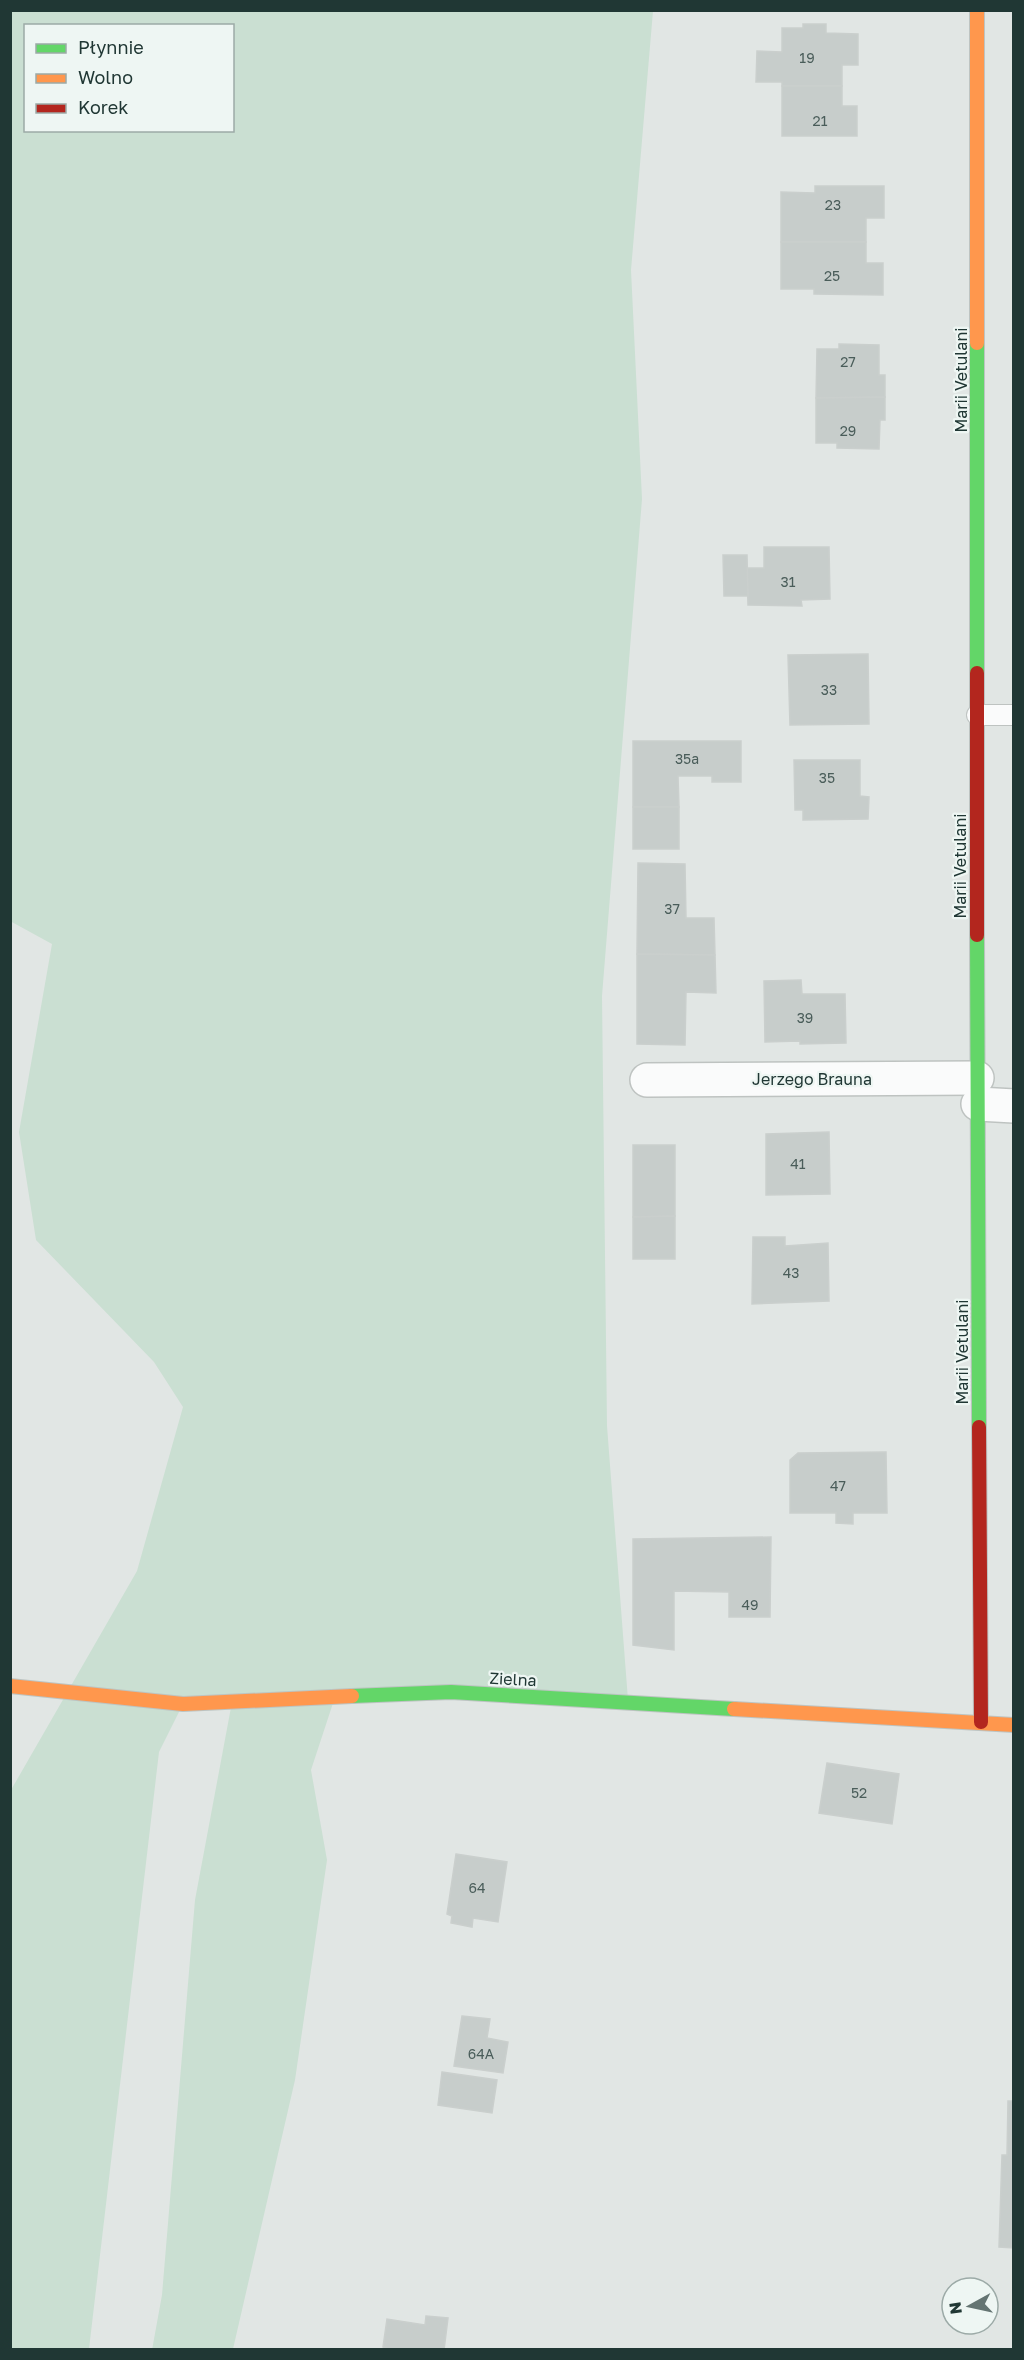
<svg xmlns="http://www.w3.org/2000/svg" width="1024" height="2360" font-family="'Golos Text',sans-serif">
<style>
.green{fill:#cadfd2;fill-rule:evenodd}
.building{fill:#c7cdcb;stroke:#cacfcd;stroke-width:1.5}
.lines{fill:none;stroke-linecap:round;stroke-linejoin:round}
.lane-casing{stroke:#bec3c1;stroke-width:22}
.street-casing{stroke:#bec3c1;stroke-width:36}
.fast-casing{stroke:#bdc4c2;stroke-width:16}
.slow-casing{stroke:#bdc4c2;stroke-width:16}
.jam-casing{stroke:#bdc4c2;stroke-width:16}
.lane{stroke:#fafbfb;stroke-width:20}
.street{stroke:#fafbfb;stroke-width:33}
.fast{stroke:#63d668;stroke-width:14}
.slow{stroke:#ff974d;stroke-width:14}
.jam{stroke:#b3261e;stroke-width:14}
.labels{text-anchor:middle;stroke-width:4.5;stroke-linejoin:round;paint-order:stroke}
.number-label{font-size:14px;fill:#4a5d5a}
.street-label{font-size:16px;fill:#203734;stroke:#eef6f3}
</style>
<rect width="100%" height="100%" fill="#e1e6e4"/>
<!-- green -->
<path class="green" d="M11,11H653L631,270L642,499L602,996L607,1426L628,1700L335,1697L311,1770L327,1860L295,2080L233,2349L152,2350L162,2295L195,1900L232,1702L183,1704L159,1752L89,2349L11,2350V1790L137,1571L183,1407L154,1362L36,1240L19,1132L52,944L10,921ZM26,26H232V130H26Z"/>
<!-- building -->
<g class="building">
<polygon points="803,24 826,24 826,33 858,34 858,65 842,65 842,86 782,86 782,82 756,82 757,51 782,52 782,28 803,28"/>
<polygon points="782,86 842,86 842,106 857,106 857,136 782,136"/>
<polygon points="815,186 884,186 884,218 866,218 866,242 781,242 781,192 815,193"/>
<polygon points="781,242 866,242 866,263 883,263 883,295 814,294 814,289 781,289"/>
<polygon points="839,344 879,345 879,375 885,375 885,397 816,398 817,349 839,349"/>
<polygon points="885,397 885,420 880,420 879,449 837,448 837,443 816,443 816,398"/>
<polygon points="764,547 829,547 830,599 801,600 802,606 748,605 747,568 764,568"/>
<polygon points="723,555 747,555 748,596 724,596"/>
<polygon points="868,654 869,724 790,725 788,655"/>
<polygon points="633,741 741,741 741,782 712,782 712,776 678,776 679,807 633,807"/>
<polygon points="794,760 860,760 860,796 869,797 868,819 803,820 803,810 795,810"/>
<rect x="633" y="807" width="46" height="42"/>
<polygon points="638,863 685,864 686,918 714,918 715,955 637,954"/>
<polygon points="637,954 715,955 716,993 686,992 685,1045 637,1044"/>
<polygon points="801,980 802,994 845,994 846,1043 800,1044 800,1041 765,1042 764,981"/>
<polygon points="829,1132 830,1194 766,1195 766,1134"/>
<polygon points="633,1145 675,1145 675,1216 633,1217"/>
<polygon points="675,1216 675,1259 633,1259 633,1217"/>
<polygon points="753,1237 785,1237 785,1246 828,1243 829,1301 752,1304"/>
<polygon points="886,1452 887,1513 853,1513 853,1524 836,1523 836,1513 790,1513 790,1460 798,1453"/>
<polygon points="771,1537 770,1617 729,1617 729,1592 674,1591 674,1650 633,1645 633,1539"/>
<polygon points="827,1763 899,1774 892,1824 819,1813"/>
<polygon points="456,1854 507,1862 498,1922 473,1918 472,1927 451,1923 452,1916 447,1914"/>
<polygon points="462,2016 490,2019 487,2038 508,2042 503,2073 454,2066"/>
<polygon points="442,2072 497,2080 492,2113 438,2105"/>
<polygon points="1008,2101 1014,2101 1014,2248 999,2247 1002,2155 1007,2155"/>
<polygon points="426,2316 448,2318 444,2350 391,2350 383,2347 387,2319 425,2325"/>
</g>
<g class="lines">
<defs>
<polyline id="lane" points="977,715 1014,715"/>
<g id="street">
<polyline points="647,1080 977,1078"/>
<polyline points="978,1104 1014,1106"/>
</g>
<g id="fast">
<polyline points="977,343 977,673"/>
<polyline points="977,935 979,1427"/>
<polyline points="352,1696 451,1692 734,1709"/>
</g>
<g id="slow">
<polyline points="977,10 977,343"/>
<polyline points="10,1686 183,1704 352,1696"/>
<polyline points="734,1709 1014,1725"/>
</g>
<g id="jam">
<polyline points="977,673 977,935"/>
<polyline points="979,1427 981,1722"/>
</g>
</defs>
<!-- lane casing -->
<use href="#lane" class="lane-casing"/>
<!-- street casing -->
<use href="#street" class="street-casing"/>
<!-- fast casing -->
<use href="#fast" class="fast-casing"/>
<!-- slow casing -->
<use href="#slow" class="slow-casing"/>
<!-- jam casing -->
<use href="#jam" class="jam-casing"/>
<!-- lane -->
<use href="#lane" class="lane"/>
<!-- street -->
<use href="#street" class="street"/>
<!-- fast -->
<use href="#fast" class="fast"/>
<!-- slow -->
<use href="#slow" class="slow"/>
<!-- jam -->
<use href="#jam" class="jam"/>
</g>
<g class="labels">
<!-- number labels -->
<g class="number-label">
<text x="807" y="63">19</text>
<text x="820" y="126">21</text>
<text x="833" y="210">23</text>
<text x="832" y="281">25</text>
<text x="848" y="367">27</text>
<text x="848" y="436">29</text>
<text x="788" y="587">31</text>
<text x="829" y="695">33</text>
<text x="687" y="764">35a</text>
<text x="827" y="783">35</text>
<text x="672" y="914">37</text>
<text x="805" y="1023">39</text>
<text x="798" y="1169">41</text>
<text x="791" y="1278">43</text>
<text x="838" y="1491">47</text>
<text x="750" y="1610">49</text>
<text x="859" y="1798">52</text>
<text x="477" y="1893">64</text>
<text x="481" y="2059">64A</text>
</g>
<!-- street labels -->
<g class="street-label">
<text transform="translate(961 380) rotate(-90)" y="6">Marii Vetulani</text>
<text transform="translate(960 866) rotate(-90)" y="6">Marii Vetulani</text>
<text x="812" y="1085">Jerzego Brauna</text>
<text transform="translate(962 1352) rotate(-90)" y="6">Marii Vetulani</text>
<text transform="translate(513 1679) rotate(3)" y="6">Zielna</text>
</g>
</g>
<!-- border -->
<rect width="1024" height="2360" fill="none" stroke="#203734" stroke-width="24"/>
<!-- legend -->
<rect x="24" y="24" width="210" height="108" fill="#eef6f3" stroke="#9caaa7" stroke-width="1.5"/>
<rect x="36" y="44" width="30" height="9" fill="#63d668" stroke="#9caaa7" stroke-width="1.5"/>
<text x="78" y="54" font-size="18" fill="#203734">Płynnie</text>
<rect x="36" y="74" width="30" height="9" fill="#ff974d" stroke="#9caaa7" stroke-width="1.5"/>
<text x="78" y="84" font-size="18" fill="#203734">Wolno</text>
<rect x="36" y="104" width="30" height="9" fill="#b3261e" stroke="#9caaa7" stroke-width="1.5"/>
<text x="78" y="114" font-size="18" fill="#203734">Korek</text>
<!-- north arrow -->
<g transform="translate(970 2306) rotate(262)"><circle r="28" fill="#eef6f3" stroke="#9caaa7" stroke-width="1.5"/>
<path d="M0-4.5L10 22L0 15L-10 22Z" fill="#647472"/>
<text y="-9" font-size="16" font-weight="bold" text-anchor="middle" fill="#203734">N</text>
</g>
</svg>
